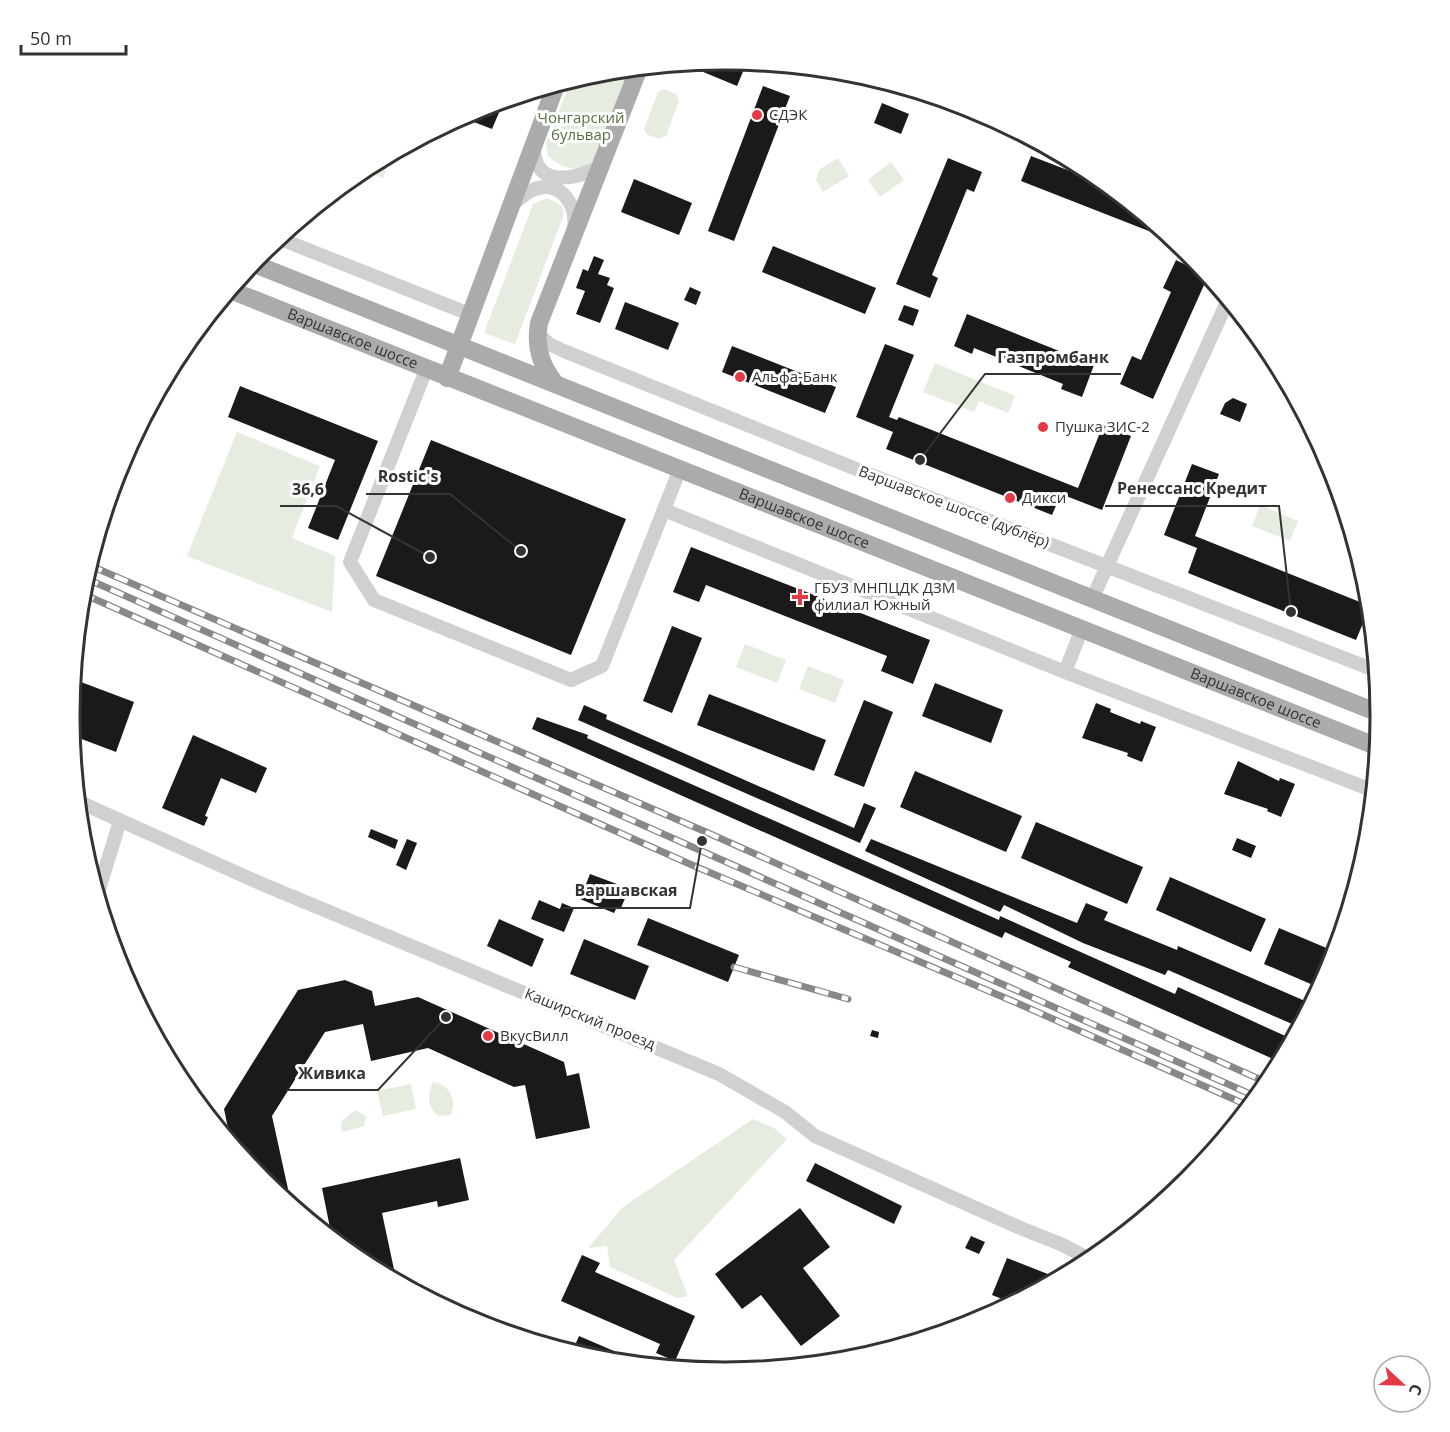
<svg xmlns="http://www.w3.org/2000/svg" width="1450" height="1432" font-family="'Open Sans',sans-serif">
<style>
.green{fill:#e6ecdf}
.building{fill:#1a1a1a}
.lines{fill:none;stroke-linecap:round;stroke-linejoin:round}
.minor{stroke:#d0d0d0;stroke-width:14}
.major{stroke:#ababab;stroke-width:18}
.rail-casing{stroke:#888;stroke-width:7}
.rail{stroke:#fff;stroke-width:4.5;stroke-dasharray:14;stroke-linecap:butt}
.poi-dot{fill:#e63946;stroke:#fff;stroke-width:2}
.labels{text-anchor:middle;stroke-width:6;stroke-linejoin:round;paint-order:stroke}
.poi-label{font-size:15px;fill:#333;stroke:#fff;text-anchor:start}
.park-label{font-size:15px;fill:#56703f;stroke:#fff}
.street-label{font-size:15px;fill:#333;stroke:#fff}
.rim{fill:none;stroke:#333;stroke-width:3}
.leader{fill:none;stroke:#333;stroke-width:2}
.callout-dot{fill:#333;stroke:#fff;stroke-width:2}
.callout-label{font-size:16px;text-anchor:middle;font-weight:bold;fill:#333;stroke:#fff;stroke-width:6;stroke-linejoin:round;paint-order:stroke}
</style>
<rect width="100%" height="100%" fill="#fff"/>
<!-- green -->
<g class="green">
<path d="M631,69L595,162C574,173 566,170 548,156L546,143L571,81L597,73Z"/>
<polygon points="663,89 676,94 679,101 666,136 659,139 646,134 644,129 658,92"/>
<polygon points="392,154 383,178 362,170"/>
<polygon points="838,158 849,176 823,192 816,180 819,170"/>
<polygon points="891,162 904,180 880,197 868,180"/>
<polygon points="547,198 562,206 564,214 515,344 484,333 533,204"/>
<polygon points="935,363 1015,396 1008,413 979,401 974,412 923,392"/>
<polygon points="237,432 320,466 292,538 335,556 332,612 187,556"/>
<polygon points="1260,505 1298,521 1290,541 1252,526"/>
<polygon points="745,644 786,660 777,683 736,667"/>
<polygon points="808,666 844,680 835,703 799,689"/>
<path d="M433,1082C450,1085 457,1099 451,1115L439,1116C427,1108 427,1095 433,1082Z"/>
<polygon points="411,1084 416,1109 383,1116 377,1091"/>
<polygon points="355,1110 366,1116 364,1126 343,1132 341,1129 342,1121"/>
<polygon points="753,1119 774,1128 787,1139 674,1260 688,1296 677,1298 610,1267 607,1246 588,1248 623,1207"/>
</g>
<!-- building -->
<g class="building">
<polygon points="725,60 747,62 737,86 684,64"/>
<polygon points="763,86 790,96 734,241 708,231"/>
<polygon points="504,101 492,129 461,117 474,110"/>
<polygon points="882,103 909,114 901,134 874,123"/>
<polygon points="1031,156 1109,186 1161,230 1159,235 1021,181"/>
<polygon points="948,158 982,172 974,192 967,189 934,270 932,275 938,278 930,298 896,284"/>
<polygon points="634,179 692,203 679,235 621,212"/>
<polygon points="773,246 876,288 865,314 762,272"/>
<polygon points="594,256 604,260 598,274 610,278 607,285 614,288 600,323 576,314 585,291 576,288 583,269 588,271"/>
<polygon points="1176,260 1208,276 1153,399 1120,384 1132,356 1141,360 1171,292 1163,288"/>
<polygon points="690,287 701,292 696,305 684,300"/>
<polygon points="625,302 679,323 668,350 615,329"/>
<polygon points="904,305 919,310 913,326 898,320"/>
<polygon points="967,314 1094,365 1082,397 1061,389 1063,384 1058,382 974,348 972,354 954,346"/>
<polygon points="885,344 914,355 889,417 897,420 899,417 1078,488 1103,425 1131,436 1102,510 1061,494 1052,515 886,449 893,432 856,417"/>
<polygon points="732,346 836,387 825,413 722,372"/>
<polygon points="240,386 378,441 338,540 308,528 335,460 228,417"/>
<polygon points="1233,398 1247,404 1240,422 1220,414 1225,403"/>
<polygon points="431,440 626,519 571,655 376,576"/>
<polygon points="1192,464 1219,474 1195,536 1370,606 1356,640 1188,573 1197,548 1164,535"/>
<polygon points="691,547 930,640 913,684 881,671 887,656 706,585 699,602 673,592"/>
<polygon points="672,626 702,638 672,713 643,701"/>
<polygon points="73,679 134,702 116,752 71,735 69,716"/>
<polygon points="935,683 1003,710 991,743 922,716"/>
<polygon points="709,694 826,740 814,771 697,725"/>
<polygon points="864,700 893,712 864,787 834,775"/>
<polygon points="1096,703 1111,709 1110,712 1140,724 1141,721 1156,727 1142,762 1127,756 1128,753 1082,738"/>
<polygon points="584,705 607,715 606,719 854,828 864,803 876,808 860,843 578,720"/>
<polygon points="537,717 588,735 587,738 999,920 1000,916 1175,994 1178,987 1292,1039 1280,1062 1068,967 1071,962 1005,932 1002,938 532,729"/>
<polygon points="193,735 267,768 256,793 221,778 205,816 208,817 204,826 162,808"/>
<polygon points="1238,761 1279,781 1280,778 1295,784 1281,817 1267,811 1268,809 1224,794"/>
<polygon points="915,771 1022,816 1006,852 900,807"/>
<polygon points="1036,822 1143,867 1127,904 1021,858"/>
<polygon points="371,829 398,840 395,849 368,837"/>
<polygon points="1237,838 1256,846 1251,858 1232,850"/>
<polygon points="1369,838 1368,844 1363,861 1360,859"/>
<polygon points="407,839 417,843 406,870 396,865"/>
<polygon points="871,839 1077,923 1086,903 1108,912 1104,920 1177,950 1178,946 1312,1004 1299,1027 1168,970 1165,975 1083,943 1004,905 1000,912 865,851"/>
<polygon points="590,874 625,887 622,894 626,896 621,908 617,907 614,913 580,899"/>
<polygon points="1170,877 1266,919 1251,952 1156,910"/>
<polygon points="539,900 560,909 562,903 574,908 564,932 531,919"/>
<polygon points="648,918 739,955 728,982 637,945"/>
<polygon points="499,919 544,939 532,967 487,946"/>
<polygon points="1279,928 1336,952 1320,988 1264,964"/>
<polygon points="584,939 649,966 635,1000 570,974"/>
<polygon points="345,980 372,991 375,1006 418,997 564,1062 567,1076 579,1073 590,1128 536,1139 525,1085 514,1087 428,1048 371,1061 363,1024 325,1032 272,1116 288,1189 276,1192 261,1180 231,1143 224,1109 298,990"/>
<polygon points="872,1030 879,1032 878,1038 870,1036"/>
<polygon points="460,1158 469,1200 438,1207 437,1201 382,1213 395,1274 388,1276 360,1261 332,1238 322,1188"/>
<polygon points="815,1163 902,1206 894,1224 806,1181"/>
<polygon points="800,1208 830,1247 803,1268 840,1316 801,1346 761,1295 742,1309 715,1274"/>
<polygon points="971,1236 985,1242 979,1254 965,1248"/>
<polygon points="582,1255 600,1263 595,1272 695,1316 675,1361 656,1353 660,1344 561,1301"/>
<polygon points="1007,1258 1058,1278 1012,1303 992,1295"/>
<polygon points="946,1325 952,1329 939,1333"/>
<polygon points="579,1336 642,1363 642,1364 597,1359 572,1352"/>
</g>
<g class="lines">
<!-- minor -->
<g class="minor">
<path d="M534,146C533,189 575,180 601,166"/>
<path d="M511,206C518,200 526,192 535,189C561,180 577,205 574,227"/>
<polyline points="278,238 472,315"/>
<polyline points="537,333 549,344 564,351 866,473 1377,671"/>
<polyline points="426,370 350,562 374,600 571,680 602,666 680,469"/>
<polyline points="664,510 1065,672 1374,791"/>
<polyline points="1093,597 1228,300"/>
<polyline points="1065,672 1081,631"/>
<polyline points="77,801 262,884 719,1074 785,1112 815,1136 1018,1227 1063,1245 1091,1260"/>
<polyline points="97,896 120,821"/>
</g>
<!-- major -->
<g class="major">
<polyline points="252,263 1381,714"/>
<path id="s1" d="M230,290L1378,747"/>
<polyline points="447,378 556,85"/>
<path d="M554,382C540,364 535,346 539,323L639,68"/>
</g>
<defs>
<g id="rail">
<polyline points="89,565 706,832 1268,1083"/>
<polyline points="85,578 1257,1097"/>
<polyline points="81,593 692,865 1017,1003 1249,1106"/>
<polyline points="734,967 848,999"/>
</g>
</defs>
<!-- rail casing -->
<use href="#rail" class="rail-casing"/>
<!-- rail -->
<use href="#rail" class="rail"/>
</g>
<!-- markers -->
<g class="poi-dot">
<circle cx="757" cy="115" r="6"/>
<circle cx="740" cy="377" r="6"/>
<circle cx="1043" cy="427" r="6"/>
<circle cx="1010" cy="498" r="6"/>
<path d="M797 588h6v6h6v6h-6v6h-6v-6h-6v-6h6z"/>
<circle cx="488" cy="1036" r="6"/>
</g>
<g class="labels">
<!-- poi labels -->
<g class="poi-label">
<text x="769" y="120">СДЭК</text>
<text x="752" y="382">Альфа-Банк</text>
<text x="1055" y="432">Пушка ЗИС-2</text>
<text x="1022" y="503">Дикси</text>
<text x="814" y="593">ГБУЗ МНПЦДК ДЗМ<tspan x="814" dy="17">филиал Южный</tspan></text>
<text x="500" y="1041">ВкусВилл</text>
</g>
<!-- park labels -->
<g class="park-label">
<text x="581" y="123">Чонгарский<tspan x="581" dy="17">бульвар</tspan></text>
</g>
<!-- street labels -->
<g class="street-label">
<text dy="5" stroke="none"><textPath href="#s1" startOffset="132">Варшавское шоссе</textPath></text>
<text transform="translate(954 507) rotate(21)" y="5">Варшавское шоссе (дублёр)</text>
<text dy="5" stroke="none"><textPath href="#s1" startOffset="618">Варшавское шоссе</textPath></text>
<text dy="5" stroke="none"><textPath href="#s1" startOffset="1104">Варшавское шоссе</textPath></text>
<text transform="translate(590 1019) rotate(22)" y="5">Каширский проезд</text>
</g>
</g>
<!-- crop -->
<path d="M0 0H1450V1432H0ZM725 70H725A645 645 0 0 1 1370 715V717A645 645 0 0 1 725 1362H725A645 645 0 0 1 80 717V715A645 645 0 0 1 725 70Z" fill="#fff" fill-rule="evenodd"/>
<path class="rim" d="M725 70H725A645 645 0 0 1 1370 715V717A645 645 0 0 1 725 1362H725A645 645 0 0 1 80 717V715A645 645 0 0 1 725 70Z"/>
<!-- callouts -->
<path class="leader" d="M920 460L985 374H1121M521 551L450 494H366M1291 612L1279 506H1105M430 557L336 506H280M702 841L690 908H563M446 1017L378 1090H286"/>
<g class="callout-dot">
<circle cx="920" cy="460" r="6"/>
<circle cx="521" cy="551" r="6"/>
<circle cx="1291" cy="612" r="6"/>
<circle cx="430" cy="557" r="6"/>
<circle cx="702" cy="841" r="6"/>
<circle cx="446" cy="1017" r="6"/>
</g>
<g class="callout-label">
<text x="1053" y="363">Газпромбанк</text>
<text x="408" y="482">Rostic's</text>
<text x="1192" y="494">Ренессанс Кредит</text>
<text x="308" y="495">36,6</text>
<text x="626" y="896">Варшавская</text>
<text x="332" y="1079">Живика</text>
</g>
<!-- north arrow -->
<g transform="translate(1402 1384) rotate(112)"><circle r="28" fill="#ffffff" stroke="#adadad" stroke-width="1.5"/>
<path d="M0-4.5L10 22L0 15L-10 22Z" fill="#e63946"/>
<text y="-9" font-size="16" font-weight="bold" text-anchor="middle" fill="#333333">С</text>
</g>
<!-- scale -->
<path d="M21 45v9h105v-9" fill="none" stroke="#333333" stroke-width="3"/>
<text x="30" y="45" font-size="18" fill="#333333" stroke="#ffffff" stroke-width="4.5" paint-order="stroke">50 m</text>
</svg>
